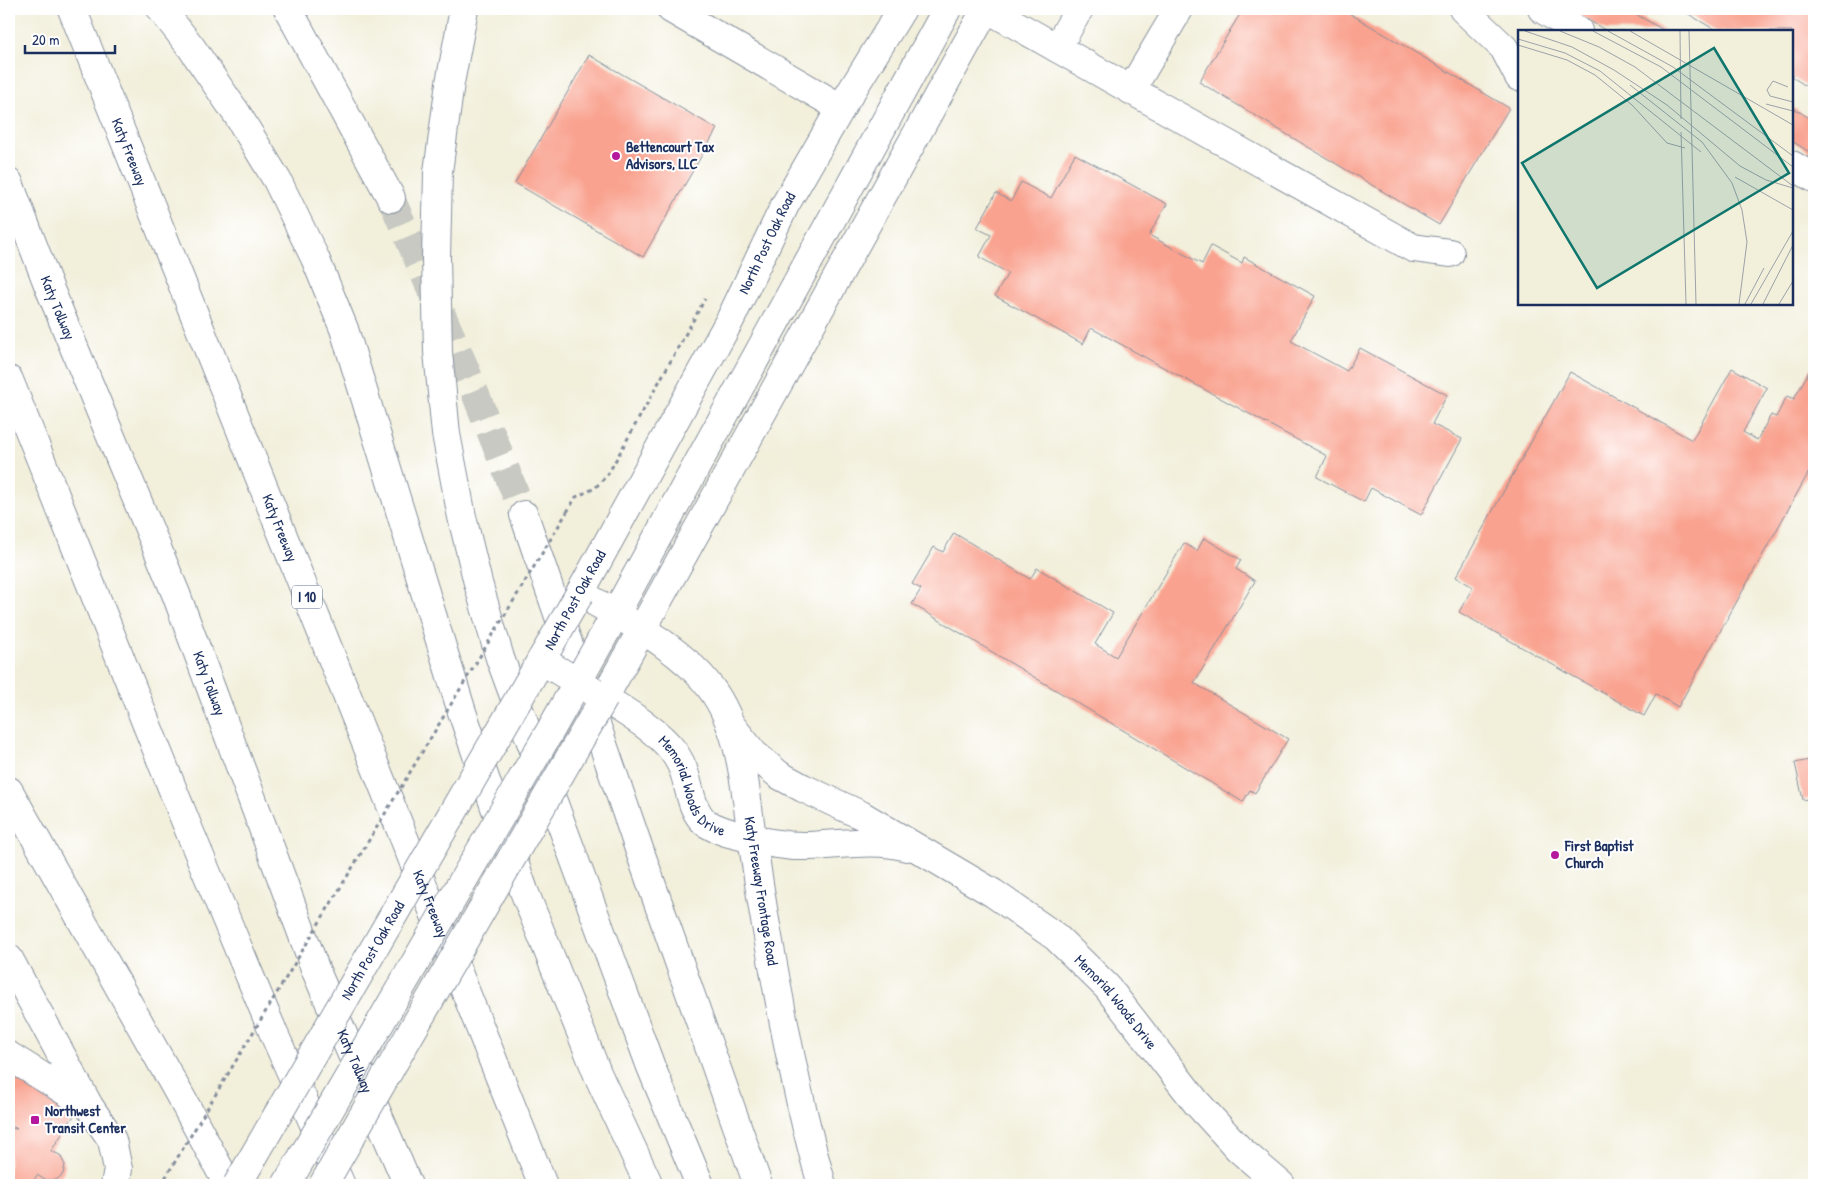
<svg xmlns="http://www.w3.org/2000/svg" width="1823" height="1194" font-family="'Patrick Hand',sans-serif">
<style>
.building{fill:#f9a28f}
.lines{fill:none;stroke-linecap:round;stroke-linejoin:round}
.highway-tunnel{stroke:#c7c9c2;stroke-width:28;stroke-dasharray:28 14;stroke-linecap:butt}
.minor-casing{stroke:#868f9c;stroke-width:30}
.major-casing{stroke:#868f9c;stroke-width:30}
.highway-casing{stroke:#868f9c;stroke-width:30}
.path{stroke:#868f9c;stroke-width:3;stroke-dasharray:4 4;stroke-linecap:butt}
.minor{stroke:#fff;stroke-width:28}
.major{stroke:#fff;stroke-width:28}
.highway{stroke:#fff;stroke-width:28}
.minor-bridge-casing{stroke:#868f9c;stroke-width:30;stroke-linecap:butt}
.major-bridge-casing{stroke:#868f9c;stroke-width:30;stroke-linecap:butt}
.path-bridge{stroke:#868f9c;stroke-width:3;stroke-dasharray:4 4;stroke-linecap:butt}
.minor-bridge{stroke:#fff;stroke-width:28}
.major-bridge{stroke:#fff;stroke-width:28}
.poi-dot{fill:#b5179e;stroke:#fff;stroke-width:2}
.labels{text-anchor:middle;stroke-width:4;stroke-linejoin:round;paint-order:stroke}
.shield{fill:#fff;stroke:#5f6d8e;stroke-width:1}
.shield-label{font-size:14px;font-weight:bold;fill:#1b2f5e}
.poi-label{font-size:15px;font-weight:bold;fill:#1b2f5e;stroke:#fff;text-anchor:start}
.street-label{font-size:15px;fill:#1b2f5e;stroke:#fff}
.inset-road{fill:none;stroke:#9ca2a9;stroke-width:1}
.view{fill:#0f766e;fill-opacity:0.15;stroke:#0f766e;stroke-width:2.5}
.inset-edge{fill:none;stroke:#1b2f5e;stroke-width:2.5}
</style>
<rect width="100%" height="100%" fill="#fff"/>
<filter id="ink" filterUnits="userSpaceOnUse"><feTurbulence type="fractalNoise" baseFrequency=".02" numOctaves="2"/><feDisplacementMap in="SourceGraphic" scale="10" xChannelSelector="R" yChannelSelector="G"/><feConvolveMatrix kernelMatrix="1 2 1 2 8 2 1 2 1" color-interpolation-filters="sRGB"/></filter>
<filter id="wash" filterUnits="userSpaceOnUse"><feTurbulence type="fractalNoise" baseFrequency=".0096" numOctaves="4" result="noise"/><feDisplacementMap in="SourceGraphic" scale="20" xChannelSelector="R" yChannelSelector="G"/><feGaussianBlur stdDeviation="1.12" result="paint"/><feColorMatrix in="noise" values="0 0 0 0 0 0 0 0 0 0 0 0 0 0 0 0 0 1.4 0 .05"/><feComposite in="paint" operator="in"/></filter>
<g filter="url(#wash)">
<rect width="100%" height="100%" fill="#f2efdb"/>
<g id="blocks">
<!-- building -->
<g class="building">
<polygon points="1243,9 1342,9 1509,108 1439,225 1199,82"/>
<polygon points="1569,9 1627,9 1665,31 1607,31"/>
<polygon points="1680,9 1814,9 1814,91 1792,77 1792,31 1717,31"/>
<polygon points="589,55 717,129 643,257 515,183"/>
<polygon points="1792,107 1814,121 1814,155 1792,141"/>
<polygon points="1075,154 1167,204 1149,235 1202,264 1211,246 1242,263 1244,257 1315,296 1291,341 1347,371 1360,348 1447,395 1432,424 1462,439 1421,515 1371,488 1364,502 1317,477 1327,456 1091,328 1083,344 995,296 1008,273 979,257 991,235 977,228 996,193 1011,201 1021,182 1051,198"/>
<polygon points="1814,362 1814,463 1678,707 1656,694 1644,716 1459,612 1473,587 1456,577 1570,372 1692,440 1732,368 1767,388 1743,432 1757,440 1771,415 1776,417 1787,396 1794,399"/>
<polygon points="954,533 1030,579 1037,568 1113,613 1095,644 1116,657 1184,543 1197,551 1204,538 1241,560 1236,569 1255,581 1194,683 1288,739 1255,793 1250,790 1243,802 912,604 921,589 912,584 934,547 943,552"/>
<polygon points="1814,759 1814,798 1803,800 1795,763"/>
<polygon points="9,1073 75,1114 51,1151 60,1155 65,1165 63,1174 56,1180 45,1180 37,1175 31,1185 9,1185 9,1128 17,1129 9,1124"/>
</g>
</g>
</g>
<g filter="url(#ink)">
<use href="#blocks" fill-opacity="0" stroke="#868f9c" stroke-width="1"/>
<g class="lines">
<!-- highway-tunnel -->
<polyline class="highway-tunnel" points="391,198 463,363 524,515"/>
<defs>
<g id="minor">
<polyline points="671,9 841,108"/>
<polyline points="988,9 1057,48 1079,9"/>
<polyline points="1463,9 1504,48 1519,77"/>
<polyline points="1542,9 1578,31"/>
<polyline points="1057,48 1131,90 1179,9"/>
<polyline points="1131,90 1413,248 1450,253"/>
<polyline points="1792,165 1814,178"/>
<polyline points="600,642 947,9"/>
<path id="s1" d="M604,698C626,712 657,730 673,751C678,758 683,767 685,775C690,790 692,812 706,823C717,830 729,833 741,836C764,842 786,847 809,846C841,845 875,838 907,847"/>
<path id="s2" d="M730,724L754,754L779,775L803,788L861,815L993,893L1056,937L1107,987L1196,1102L1239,1149L1281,1185"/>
<polyline points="9,959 89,1106 112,1140 118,1169 115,1185"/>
<polyline points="9,1056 88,1105"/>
</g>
<g id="major">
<polyline points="604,698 986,9"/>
<path id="s3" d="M822,1185C798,1102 782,1017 767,931C761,900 757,869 752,838C745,788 742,729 710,687C679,646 623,619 580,593L731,318L785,205L841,108L902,9"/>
</g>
<g id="highway">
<path id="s4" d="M72,9L543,1185"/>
<polyline points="161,9 191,47 237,114 277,180 315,258 344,329 462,712 524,891 598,1075 649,1185"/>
<polyline points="288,9 391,198"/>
<polyline points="464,9 450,83 438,172 436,258 438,352 446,434 462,517 478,583 500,658 651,1067 700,1185"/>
<path id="s5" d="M9,183L49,287L176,594L316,971L408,1185"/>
<polyline points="9,380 189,830 274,1034 341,1185"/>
<polyline points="524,515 639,849 758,1185"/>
<polyline points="9,791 187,1108 228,1185"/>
</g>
</defs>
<!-- minor casing -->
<use href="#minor" class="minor-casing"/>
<!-- major casing -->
<use href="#major" class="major-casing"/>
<!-- highway casing -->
<use href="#highway" class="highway-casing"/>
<!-- path -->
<polyline class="path" points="567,512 576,497 595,488 608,474 705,299"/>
<!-- minor -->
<use href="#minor" class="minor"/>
<!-- major -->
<use href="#major" class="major"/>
<!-- highway -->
<use href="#highway" class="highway"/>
<defs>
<g id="minor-bridge">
<polyline points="541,660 594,692"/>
<polyline points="286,1185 550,731 600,642"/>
</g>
<g id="major-bridge">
<path id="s6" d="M237,1185L580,593"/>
<polyline points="323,1185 604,698"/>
</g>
</defs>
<!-- minor-bridge casing -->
<use href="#minor-bridge" class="minor-bridge-casing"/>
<!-- major-bridge casing -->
<use href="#major-bridge" class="major-bridge-casing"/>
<!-- path-bridge -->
<polyline class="path-bridge" points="161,1185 567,512"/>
<!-- minor-bridge -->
<use href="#minor-bridge" class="minor-bridge"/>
<!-- major-bridge -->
<use href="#major-bridge" class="major-bridge"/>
</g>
</g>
<!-- markers -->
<g class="poi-dot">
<circle cx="616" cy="156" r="5"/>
<circle cx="1555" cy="855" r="5"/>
<rect x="30" y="1115" width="10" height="10" rx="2.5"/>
</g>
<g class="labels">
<!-- shield labels -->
<rect class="shield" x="292" y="585.5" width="30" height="23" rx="4"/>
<g class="shield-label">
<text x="307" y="602">I 10</text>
</g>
<!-- poi labels -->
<g class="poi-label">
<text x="626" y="152">Bettencourt Tax<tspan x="626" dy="17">Advisors, LLC</tspan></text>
<text x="1565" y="851">First Baptist<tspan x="1565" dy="17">Church</tspan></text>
<text x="45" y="1116">Northwest<tspan x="45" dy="17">Transit Center</tspan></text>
</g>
<!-- street labels -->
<g class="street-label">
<text dy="5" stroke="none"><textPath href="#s4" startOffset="154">Katy Freeway</textPath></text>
<text dy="5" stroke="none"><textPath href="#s3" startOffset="1071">North Post Oak Road</textPath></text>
<text dy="5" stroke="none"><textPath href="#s5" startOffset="134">Katy Tollway</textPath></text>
<text dy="5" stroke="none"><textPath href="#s4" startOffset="559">Katy Freeway</textPath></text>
<text transform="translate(575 600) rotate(-61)" y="5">North Post Oak Road</text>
<text dy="5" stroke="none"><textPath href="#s5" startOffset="539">Katy Tollway</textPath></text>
<text dy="5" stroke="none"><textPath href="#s1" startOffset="129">Memorial Woods Drive</textPath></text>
<text transform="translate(761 891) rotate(81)" y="5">Katy Freeway Frontage Road</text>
<text dy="5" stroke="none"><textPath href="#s4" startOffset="964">Katy Freeway</textPath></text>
<text dy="5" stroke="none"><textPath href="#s6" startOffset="271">North Post Oak Road</textPath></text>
<text dy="5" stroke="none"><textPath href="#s2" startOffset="481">Memorial Woods Drive</textPath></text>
<text dy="5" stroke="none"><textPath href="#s5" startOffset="944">Katy Tollway</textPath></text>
</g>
</g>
<!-- overview -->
<g transform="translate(1518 30)">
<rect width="275" height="275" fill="#f2efdb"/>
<path class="inset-road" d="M7,1L54,17L96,40L149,75L222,136L248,150L275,158M42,1L81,17L117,37L275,156M75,1L143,37L275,137M90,1L155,37L275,126M112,1L275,95M162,1L163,89M171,1L178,274M0,9L47,23L82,41L183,122M0,15L49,30L77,45L114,75L149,113L167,118M112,55L184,112L214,153L224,180L229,212L221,274M270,57L255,51L249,60L252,66L275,72M248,74L275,81M163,102L168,274M217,147L275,180M227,274L246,238M233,274L275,201M245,274L275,215M261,274L275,251"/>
<path class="view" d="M196,18L271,143L79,258L4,133Z"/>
<rect width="275" height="275" class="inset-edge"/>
</g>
<!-- margin -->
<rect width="1823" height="1194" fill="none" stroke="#fff" stroke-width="30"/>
<!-- scale -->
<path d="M25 45v8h90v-8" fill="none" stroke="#1b2f5e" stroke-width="2.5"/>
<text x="32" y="45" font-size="15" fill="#1b2f5e" stroke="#ffffff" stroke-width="4" paint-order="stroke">20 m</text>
</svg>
